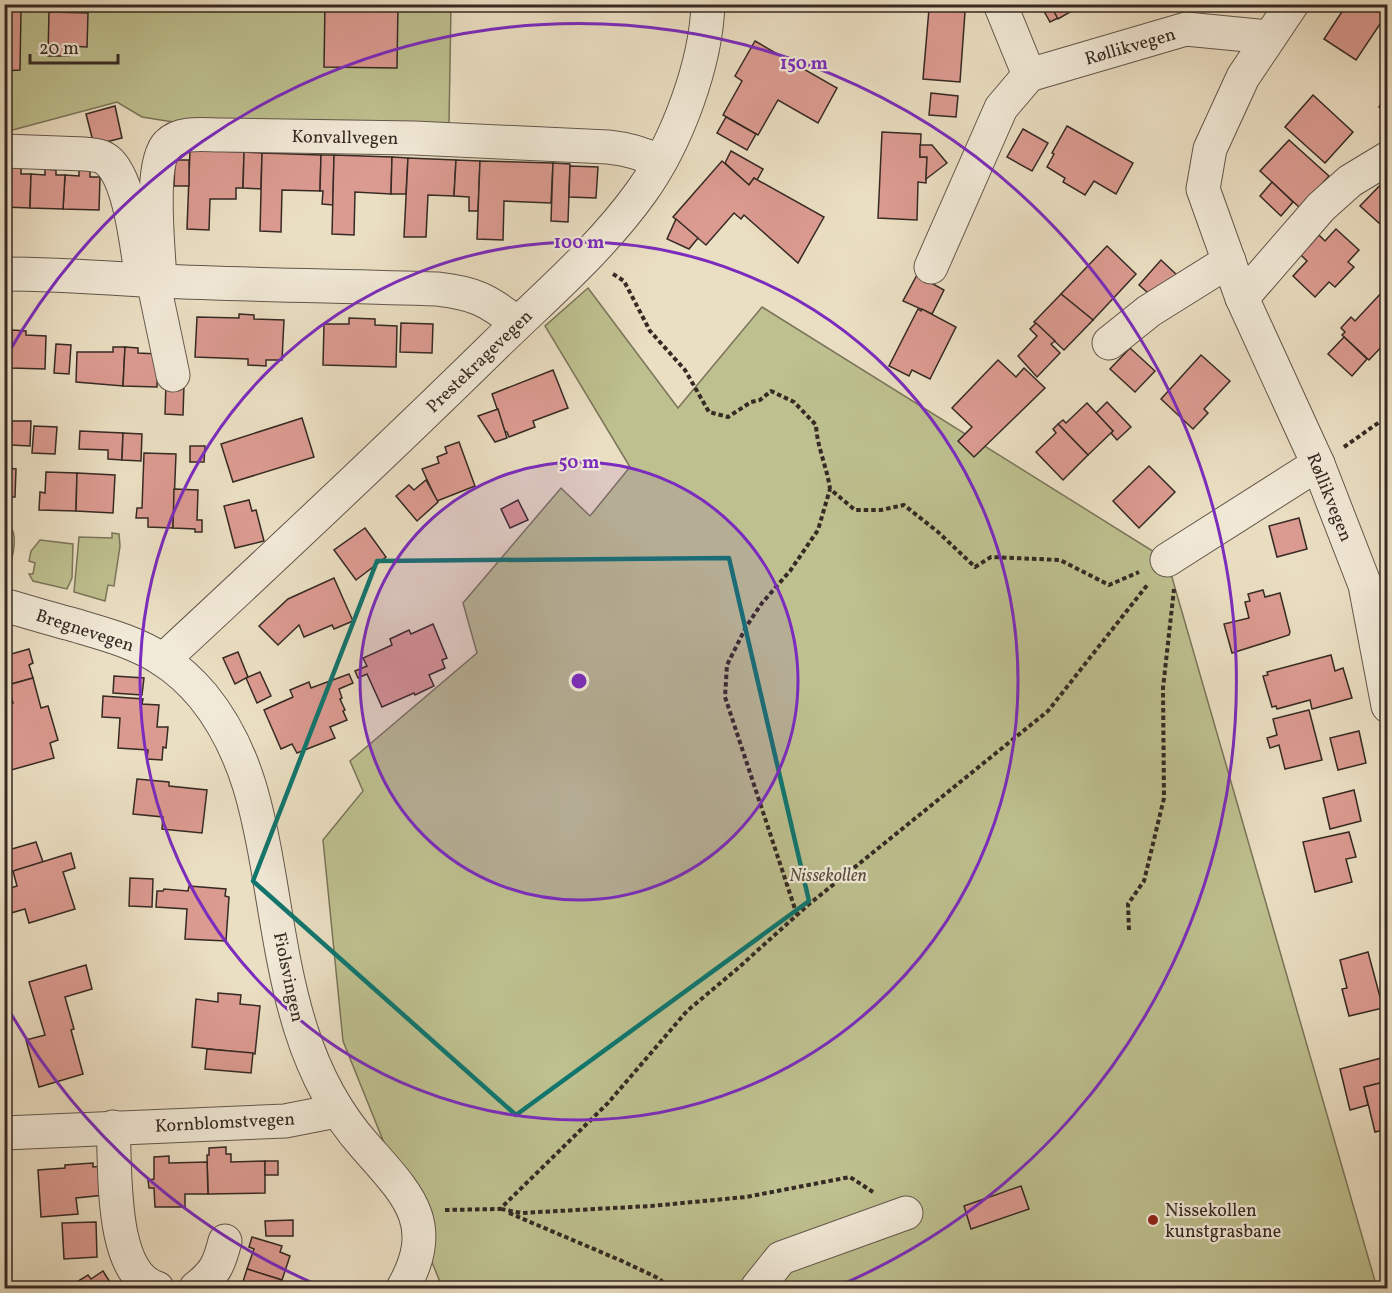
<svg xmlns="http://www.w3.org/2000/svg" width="1392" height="1293" font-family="Vollkorn,serif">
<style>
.green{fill:#bec08f;stroke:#7a755a;stroke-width:1.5}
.building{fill:#dc9b91;stroke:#362a24;stroke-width:1.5}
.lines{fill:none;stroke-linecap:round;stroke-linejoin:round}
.minor-casing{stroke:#63574c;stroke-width:35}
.path{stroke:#362a24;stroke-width:4;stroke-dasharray:4.5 3;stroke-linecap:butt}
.minor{stroke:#f2ead8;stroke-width:33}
.marked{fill:none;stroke:#0f766e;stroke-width:4.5;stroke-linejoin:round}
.ring{fill:none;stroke:#7b2cbf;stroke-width:3}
.poi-dot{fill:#8f2418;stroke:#f2ead8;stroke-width:2}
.labels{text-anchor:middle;stroke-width:4.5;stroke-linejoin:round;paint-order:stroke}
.street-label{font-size:18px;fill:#362a24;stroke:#f2ead8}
.park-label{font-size:18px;font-style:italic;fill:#58503f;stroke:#f2ead8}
.poi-label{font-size:18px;fill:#362a24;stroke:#f2ead8;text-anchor:start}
.centre{fill:#7b2cbf;stroke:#f2ead8;stroke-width:3}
.ring-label{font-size:18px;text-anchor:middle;font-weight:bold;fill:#7b2cbf;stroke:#f2ead8;stroke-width:4.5;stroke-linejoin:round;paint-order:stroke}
</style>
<rect width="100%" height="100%" fill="#ebdfc3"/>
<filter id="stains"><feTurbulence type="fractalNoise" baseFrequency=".00333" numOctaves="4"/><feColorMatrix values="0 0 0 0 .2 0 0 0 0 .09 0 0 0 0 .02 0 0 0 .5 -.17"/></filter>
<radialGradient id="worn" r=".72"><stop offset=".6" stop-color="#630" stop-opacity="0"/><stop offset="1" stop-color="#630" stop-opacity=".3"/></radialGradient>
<!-- green -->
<g class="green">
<polygon points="5,5 451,5 449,124 173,122 142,117 117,102 5,132"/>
<polygon points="588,288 678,408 762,307 1167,560 1377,1288 446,1288 442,1287 343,1041 323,840 363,791 350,761 477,653 463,603 561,488 590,516 630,467 545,326"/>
<path d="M5,522C6,524 10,527 12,529C17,539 13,564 5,571Z"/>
<polygon points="112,533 119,534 120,546 114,586 108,585 105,601 74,592 79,537 112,538"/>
<polygon points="40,540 73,544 72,578 67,589 33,581 29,574 33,574 35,563 29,561 31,551"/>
</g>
<!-- building -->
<g class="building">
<polygon points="325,4 398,5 397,68 324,67"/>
<polygon points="1040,4 1050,4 1058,18 1050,22"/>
<polygon points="1050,4 1084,4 1058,19"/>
<polygon points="1347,4 1388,4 1388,12 1356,60 1324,39"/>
<polygon points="4,8 21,9 20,70 4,71"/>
<polygon points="929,9 965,12 960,82 923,79"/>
<polygon points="49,12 88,13 87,47 69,46 69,56 48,56"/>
<polygon points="755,41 837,88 818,123 778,100 758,135 723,115 742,81 735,76"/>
<polygon points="931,93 958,96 956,117 929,115"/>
<polygon points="1388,94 1388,112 1379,107"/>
<polygon points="1313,95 1353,132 1325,163 1285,127"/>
<polygon points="115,106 122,138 94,145 86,114"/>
<polygon points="726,117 756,134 747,150 717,133"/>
<polygon points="1067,126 1133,163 1116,194 1094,181 1085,195 1063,182 1065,178 1047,167 1054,154 1052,153"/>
<polygon points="1023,129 1048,143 1032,171 1007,157"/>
<polygon points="882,132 921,134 920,157 927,157 926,183 918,182 917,220 878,218"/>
<polygon points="1289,140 1329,176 1300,208 1260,171"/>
<polygon points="920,145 932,145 947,163 926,179 927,157 920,157"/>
<polygon points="190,150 244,152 243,188 236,188 236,199 210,199 209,230 187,229"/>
<polygon points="731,151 763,169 757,180 754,178 749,185 725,163"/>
<polygon points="244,152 262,153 261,189 243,188"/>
<polygon points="262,153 321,155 320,191 282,190 281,232 260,231"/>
<polygon points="321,155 334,155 333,205 322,204 323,191 320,191"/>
<polygon points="334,155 392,157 391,194 355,192 354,235 332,234"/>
<polygon points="392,157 408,158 406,194 391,194"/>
<polygon points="408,158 456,160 454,196 428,195 426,237 404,237"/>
<polygon points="175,160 189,160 189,186 174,186"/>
<polygon points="456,160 480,161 478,211 469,211 469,197 454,196"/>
<polygon points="480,161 553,163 551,203 504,201 503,240 477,239"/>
<polygon points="722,161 749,185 754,178 824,217 798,263 744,215 741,219 734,213 706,245 673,217"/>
<polygon points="553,163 570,164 568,222 551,221"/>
<polygon points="11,165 21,165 21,174 31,174 30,208 4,207 4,173 11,173"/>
<polygon points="570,166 598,167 596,198 569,197"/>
<polygon points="79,168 90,168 90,177 100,177 99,210 63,209 65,175 79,176"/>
<polygon points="45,169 56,170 56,175 65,175 63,209 30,208 31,174 45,175"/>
<polygon points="1388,177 1388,231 1360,206"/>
<polygon points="1272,182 1293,202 1281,216 1260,196"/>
<polygon points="676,219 698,238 689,249 667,239"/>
<polygon points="1336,229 1359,250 1348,262 1354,267 1335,287 1329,282 1315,297 1293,276 1307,261 1301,255 1319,235 1325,241"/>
<polygon points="1107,246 1136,274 1093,320 1061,294"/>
<polygon points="1161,260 1178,276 1156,300 1139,285"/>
<polygon points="917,275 944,290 932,314 903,301"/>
<polygon points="1385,289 1388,291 1388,340 1369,360 1342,335 1345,332 1341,328 1351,317 1355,321"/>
<polygon points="1061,294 1093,320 1064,350 1034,322"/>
<polygon points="918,309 921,311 922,309 956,327 930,379 912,370 909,376 889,366"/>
<polygon points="239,314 254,315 254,319 284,320 282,360 266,360 266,366 248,365 248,359 195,357 197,317 239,318"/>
<polygon points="349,318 375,319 375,325 397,326 396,367 323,365 324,324 349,324"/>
<polygon points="401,323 433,324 432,353 400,352"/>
<polygon points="1036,323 1055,341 1051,344 1060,353 1037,377 1018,356 1037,336 1030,329"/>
<polygon points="4,330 12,330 11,368 4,368"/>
<polygon points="12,330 26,331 26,335 46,336 45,369 11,368"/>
<polygon points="1344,337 1367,359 1352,376 1328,354"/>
<polygon points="56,344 71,345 69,374 54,373"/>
<polygon points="113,347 125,347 123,386 76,382 77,352 113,352"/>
<polygon points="125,347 138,348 138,353 158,354 157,387 123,386"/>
<polygon points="1130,348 1155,371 1135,392 1110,369"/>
<polygon points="1201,355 1230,381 1204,409 1208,413 1193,429 1161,399"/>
<polygon points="998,360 1016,377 1024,368 1045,388 974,457 958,441 972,427 952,408"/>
<polygon points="553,370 568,408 533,421 535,427 509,437 507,432 505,432 492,394"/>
<polygon points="166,383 184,384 183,415 165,414"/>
<polygon points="1107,402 1131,427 1117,440 1111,433 1113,431 1096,413"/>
<polygon points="1087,403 1113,431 1088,455 1058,424 1063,420 1066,423"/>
<polygon points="498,409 507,438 495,442 478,416"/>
<polygon points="302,418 314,457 233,482 221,444"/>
<polygon points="12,421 31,421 30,446 11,445"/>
<polygon points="1058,424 1088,455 1063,480 1036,452 1056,433 1053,429"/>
<polygon points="34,426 57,427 55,454 32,453"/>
<polygon points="80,431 123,433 122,460 108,459 108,450 79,449"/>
<polygon points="123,433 142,434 141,461 122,460"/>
<polygon points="459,442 475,486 437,501 422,469 439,463 437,457 447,453 445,447"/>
<polygon points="190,446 205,446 204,462 190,462"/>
<polygon points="144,453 176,454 173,528 148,527 148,518 136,518 137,508 142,508"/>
<polygon points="4,459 9,459 8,468 16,469 15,497 4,497"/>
<polygon points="1149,466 1175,492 1139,528 1113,501"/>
<polygon points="46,472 77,473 76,511 39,510 40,492 45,493"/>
<polygon points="77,473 115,475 113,513 76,511"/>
<polygon points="426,480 438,502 417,521 396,496 409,485 414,490"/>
<polygon points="174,489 198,490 197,520 202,520 202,532 195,532 195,529 173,528"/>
<polygon points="249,500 252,511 256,510 264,541 235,548 224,506"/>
<polygon points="518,500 528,520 510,528 501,509"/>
<polygon points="1299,518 1307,549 1277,557 1269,526"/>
<polygon points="365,528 386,557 356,580 334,550"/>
<polygon points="334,578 353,621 334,629 332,625 304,637 299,625 278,645 259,626 288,599"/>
<polygon points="1263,590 1265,597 1280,593 1290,632 1289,635 1232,653 1224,624 1249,618 1245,602 1250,601 1248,594"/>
<polygon points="433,624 447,658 442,660 445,668 429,675 434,686 415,695 414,693 382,707 367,674 358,678 355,671 367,666 363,658 392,645 390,639 409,630 411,634"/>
<polygon points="29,649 33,663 29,665 33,678 4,686 4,656"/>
<polygon points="238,652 248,677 235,684 223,658"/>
<polygon points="1331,655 1335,671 1343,668 1352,698 1312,709 1310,700 1277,709 1276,706 1272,707 1263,676 1268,675 1267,672"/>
<polygon points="260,672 271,696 257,703 246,678"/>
<polygon points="349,674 353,683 339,689 342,698 340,699 345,710 343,711 347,720 330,727 335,738 297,753 292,744 281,749 264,710 293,697 290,690 309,682 311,688"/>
<polygon points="114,676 144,678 142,695 113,693"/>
<polygon points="33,678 41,708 48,706 58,740 50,743 54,758 4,772 4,705 13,703 8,685"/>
<polygon points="103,696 143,699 142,704 159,705 157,727 168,727 166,748 163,747 162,760 147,759 148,750 118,748 120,718 102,717"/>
<polygon points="1309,710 1322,760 1285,769 1279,745 1270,748 1267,738 1277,735 1273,719"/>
<polygon points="1359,731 1366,763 1338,770 1330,738"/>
<polygon points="137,779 169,782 169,786 207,790 202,833 162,829 163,817 133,814"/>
<polygon points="1354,790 1361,821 1330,829 1323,798"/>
<polygon points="1349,832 1356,857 1346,859 1352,882 1315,892 1303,842"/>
<polygon points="36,842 43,862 11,872 5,851"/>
<polygon points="71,853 75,868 63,872 75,909 29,923 25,909 11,913 4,890 17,886 13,871"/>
<polygon points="130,878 153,879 152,907 129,906"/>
<polygon points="189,886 226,889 225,896 229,897 226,941 185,939 187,909 156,907 157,891 163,891 164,889 188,891"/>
<polygon points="1368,952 1383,1008 1349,1016 1342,989 1347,988 1340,960"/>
<polygon points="86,965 92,989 65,997 74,1029 71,1030 83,1074 39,1087 26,1040 45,1035 29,982"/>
<polygon points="218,993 241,995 240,1004 260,1006 255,1054 192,1047 196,999 218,1002"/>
<polygon points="207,1049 253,1053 251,1073 205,1069"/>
<polygon points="1385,1057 1388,1068 1388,1081 1364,1087 1368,1105 1350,1110 1340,1069"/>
<polygon points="1388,1081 1388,1129 1375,1132 1364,1087"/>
<polygon points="226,1147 226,1154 231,1154 231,1162 265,1161 265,1193 208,1194 207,1155 209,1155 209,1148"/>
<polygon points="169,1156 169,1163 207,1162 208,1194 185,1194 185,1207 155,1207 154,1188 149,1188 148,1180 154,1179 154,1157"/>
<rect x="265" y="1161" width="13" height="14"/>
<polygon points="93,1163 93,1167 103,1166 105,1195 76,1198 78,1214 41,1217 38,1170 65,1168 65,1165"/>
<polygon points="1021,1186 1029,1209 971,1229 964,1206"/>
<polygon points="293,1220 293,1236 266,1236 265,1221"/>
<polygon points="96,1222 97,1257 64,1259 62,1223"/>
<polygon points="252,1237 282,1246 280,1252 290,1256 282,1280 247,1269 254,1249 249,1247"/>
<polygon points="247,1269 282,1280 279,1288 235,1288 235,1287 241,1288"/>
<polygon points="103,1271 113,1287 111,1288 67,1288 88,1275 91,1279"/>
</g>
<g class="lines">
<defs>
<g id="minor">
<polyline points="1000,4 1029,75"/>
<polyline points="1292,4 1243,77 1210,149 1203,189 1242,298 1318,464 1365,585 1388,706"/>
<polyline points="1029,75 1186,29 1268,37"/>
<path d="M4,151L85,154C93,155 101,155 107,160C131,179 137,250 142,280"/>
<polyline points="931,267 1001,108 1029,75"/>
<path d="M4,274C56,274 108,278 159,281C252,285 345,286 437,289C474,293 488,300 517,323"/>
<polyline points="153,280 173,375"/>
<path d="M160,281C159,252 148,163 168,144C181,131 205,135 222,135L414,138L608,147C627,149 643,153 660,162"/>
<polyline points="1242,298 1321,207 1350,181 1388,158"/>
<polyline points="1109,343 1149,311 1229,261"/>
<polyline points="1167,560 1318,464"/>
<path d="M4,605C28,612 51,619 74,625C104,634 136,642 163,660C177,669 192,683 203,696C247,750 259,815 270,881C286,976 298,1071 365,1146C407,1194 440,1223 403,1288"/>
<path d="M163,660C274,557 384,454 492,348C544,297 600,250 642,191C677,142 706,64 708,4"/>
<path d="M113,1127C116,1168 109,1274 157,1288"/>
<polyline points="4,1133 285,1121 336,1111"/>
<path d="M196,1288C215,1273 219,1265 225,1241"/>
<polyline points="757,1288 781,1258 906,1213"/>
</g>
</defs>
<!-- minor casing -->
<use href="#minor" class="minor-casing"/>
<!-- path -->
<g class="path">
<path d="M613,274L624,281L650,331L685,370L709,412L728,417L751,402L760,400L771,391L794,402L816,425C817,447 827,467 830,489L855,510H881L904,505L938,532L975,567L991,557L1060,560L1109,585L1139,572"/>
<polyline points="1344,447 1388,416"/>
<polyline points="797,915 725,697 727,665 746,627 762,603 790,571 818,530 830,489"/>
<polyline points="1129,930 1128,904 1144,881 1164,798 1163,688 1174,589"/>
<polyline points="501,1209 521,1213 651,1206 746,1197 850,1177 873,1192"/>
<polyline points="445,1210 500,1209 608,1103 687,1011 737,969 808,905 1048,711 1148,584"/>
<polyline points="509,1213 622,1261 658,1278 670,1288"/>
</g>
<!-- minor -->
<use href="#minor" class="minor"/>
</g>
<!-- marked area -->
<path class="marked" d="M729,558L809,901L516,1115L253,881L377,561Z"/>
<!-- distance rings -->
<circle cx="579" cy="681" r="219" fill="#7b2cbf" fill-opacity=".12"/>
<g class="ring">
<circle cx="579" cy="681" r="219"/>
<circle cx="579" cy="681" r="439"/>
<path d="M322 1287A658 658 0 0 1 6 1005M6 357A658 658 0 1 1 836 1287"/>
</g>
<!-- markers -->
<circle class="poi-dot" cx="1153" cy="1220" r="6"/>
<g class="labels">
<!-- street labels -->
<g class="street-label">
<text transform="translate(1130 46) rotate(-16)" y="6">Røllikvegen</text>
<text transform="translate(345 137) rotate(1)" y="6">Konvallvegen</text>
<text transform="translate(479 361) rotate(-44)" y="6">Prestekragevegen</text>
<text transform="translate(1330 497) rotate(68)" y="6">Røllikvegen</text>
<text transform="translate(85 630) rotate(18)" y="6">Bregnevegen</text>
<text transform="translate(289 977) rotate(78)" y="6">Fiolsvingen</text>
<text transform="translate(225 1122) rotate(-3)" y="6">Kornblomstvegen</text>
</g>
<!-- park labels -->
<g class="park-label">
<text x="828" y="881">Nissekollen</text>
</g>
<!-- poi labels -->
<g class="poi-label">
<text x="1165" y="1216">Nissekollen<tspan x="1165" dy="21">kunstgrasbane</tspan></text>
</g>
</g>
<circle cx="579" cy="681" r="9" class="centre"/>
<g class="ring-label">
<text x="804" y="69">150 m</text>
<text x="579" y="248">100 m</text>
<text x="579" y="468">50 m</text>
</g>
<!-- margin -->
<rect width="1392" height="1293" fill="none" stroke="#ebdfc3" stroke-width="24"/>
<rect x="6" y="6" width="1380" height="1281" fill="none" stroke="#362a24" stroke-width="3"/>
<rect x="12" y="12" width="1368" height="1269" fill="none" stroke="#362a24" stroke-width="1.5"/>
<!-- scale -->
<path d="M30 54v9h88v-9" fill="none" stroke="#362a24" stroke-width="3"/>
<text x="39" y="54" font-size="18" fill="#362a24" stroke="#f2ead8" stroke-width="4.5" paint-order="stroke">20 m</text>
<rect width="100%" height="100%" filter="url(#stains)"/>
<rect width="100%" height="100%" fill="url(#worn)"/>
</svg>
